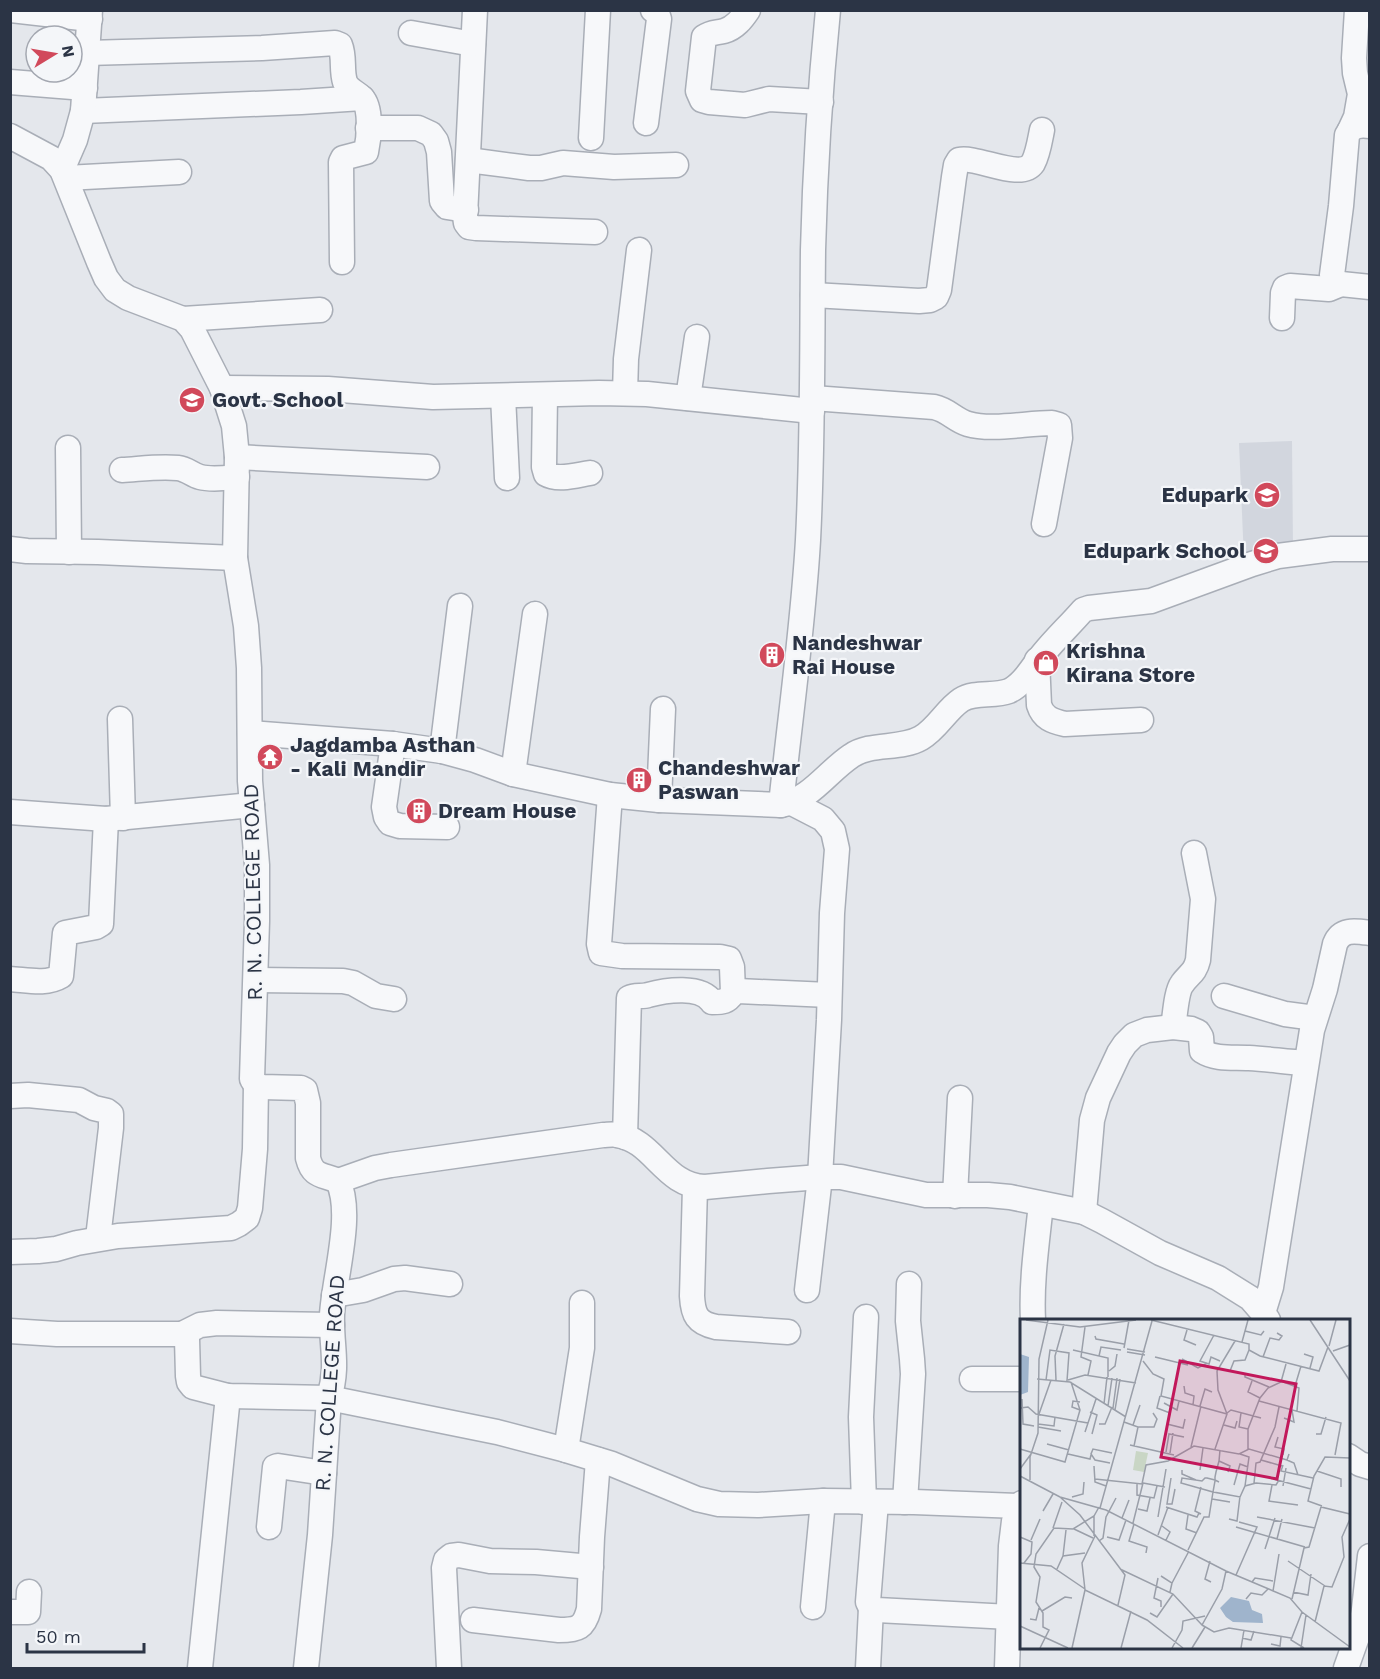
<svg xmlns="http://www.w3.org/2000/svg" width="1380" height="1679" font-family="'Work Sans',sans-serif">
<style>
.built{fill:#d2d6de}
.lines{fill:none;stroke-linecap:round;stroke-linejoin:round}
.minor-casing{stroke:#a9aeb7;stroke-width:27}
.minor{stroke:#f7f8fa;stroke-width:24}
.labels{text-anchor:middle;stroke-width:4.5;stroke-linejoin:round;paint-order:stroke}
.poi-label{font-size:21px;font-weight:bold;fill:#2b3445;stroke:#f4f6f9;text-anchor:start}
.street-label{font-size:21px;fill:#2b3445;stroke:#f4f6f9}
.inset-road{fill:none;stroke:#9a9fa9;stroke-width:1.5}
.view{fill:#c2185b;fill-opacity:0.15;stroke:#c2185b;stroke-width:3}
.inset-edge{fill:none;stroke:#2b3445;stroke-width:3}
</style>
<rect width="100%" height="100%" fill="#e4e7ec"/>
<!-- built -->
<polygon class="built" points="1292,441 1293,547 1244,560 1239,443"/>
<g class="lines">
<defs>
<g id="minor">
<polyline points="11,10 90,19"/>
<polyline points="475,10 465,216 466,223 469,227 476,228 595,232"/>
<path d="M748,10C742,19 735,28 724,31C716,33 711,32 704,37L698,91L702,100L709,102L745,105L769,99L821,102"/>
<polyline points="411,33 473,44"/>
<path d="M87,53L262,48L335,43L340,45C345,57 341,70 345,82C348,90 356,92 362,98C372,108 369,138 366,152L343,158L341,162L342,262"/>
<polyline points="10,82 85,88"/>
<polyline points="83,111 301,102 362,98"/>
<polyline points="646,123 659,19 657,13 653,10"/>
<path d="M1370,126C1360,125 1352,125 1347,135L1341,206L1332,275L1335,281L1341,284L1370,287"/>
<polyline points="368,128 418,128 431,134 436,141 439,152 442,201 447,207 466,210"/>
<polyline points="1350,130 1356,117 1360,94 1355,73 1354,58 1357,10"/>
<path d="M10,136L51,158L62,170L99,262L106,278L115,290L128,298L183,319L192,329L222,388L234,426L237,457L235,558L246,626L249,668L250,781L257,865V921L252,1079L256,1085L262,1087L301,1088L305,1090L308,1103V1158C313,1178 323,1174 338,1181C354,1214 334,1278 332,1315C331,1347 339,1365 329,1398L320,1535L306,1668"/>
<polyline points="591,138 598,10"/>
<polyline points="468,160 529,168 541,168 563,163 614,167 676,165"/>
<polyline points="62,170 75,140 83,111 90,10"/>
<polyline points="66,178 179,172"/>
<path d="M813,295L919,301L930,300L936,297L939,290L954,177L956,165L959,160C978,156 1021,181 1033,163C1038,154 1040,140 1042,130"/>
<polyline points="1282,318 1283,293 1285,288 1290,286 1329,289 1341,284"/>
<polyline points="183,319 320,310"/>
<polyline points="222,388 328,389 433,397 599,393 647,394 812,411"/>
<polyline points="625,393 626,359 639,250"/>
<path d="M545,395L544,467L546,474C558,481 577,475 590,473"/>
<polyline points="503,396 507,478"/>
<polyline points="688,398 697,337"/>
<path d="M813,398L934,407C948,410 955,420 968,424C992,431 1026,423 1052,423L1059,425L1060,438L1044,524"/>
<polyline points="68,448 69,552"/>
<polyline points="237,457 427,467"/>
<path d="M122,470C140,469 160,466 178,468C187,469 192,475 200,477C211,480 226,478 237,477"/>
<polyline points="10,549 27,551 98,552 235,558"/>
<path d="M1037,660L1039,705C1043,718 1052,721 1065,724L1141,720"/>
<polyline points="120,719 123,818"/>
<path d="M250,733L393,744L442,751L475,760L513,774L610,795L659,800L781,805C811,799 827,772 851,756C871,742 900,750 921,738C937,729 946,710 961,700C975,691 994,697 1009,691C1024,684 1033,666 1043,654C1055,639 1070,625 1083,610L1089,608L1151,601L1252,564L1278,556L1332,549H1370"/>
<polyline points="393,744 384,807 386,817 390,823 400,826 447,827"/>
<polyline points="442,751 460,606"/>
<polyline points="513,774 535,614"/>
<polyline points="610,795 599,944 601,953 622,956 720,957 729,959 732,967 733,993"/>
<polyline points="659,800 663,709"/>
<polyline points="792,803 823,819 833,831 837,849 832,913 829,1020 820,1177 807,1290"/>
<path d="M781,805C790,717 803,628 808,540C813,443 812,347 813,250C815,170 820,90 828,10"/>
<polyline points="10,812 106,819 252,805"/>
<path d="M10,979C27,980 46,985 61,976L65,933L96,927L101,924L106,819"/>
<polyline points="256,980 343,981 353,983 376,996 394,999"/>
<polyline points="1224,996 1285,1014 1315,1018"/>
<path d="M1173,1027C1175,1017 1176,992 1182,984C1189,974 1195,973 1198,960L1203,899L1194,853"/>
<polyline points="10,1096 28,1095 79,1100 94,1108 107,1111 111,1114 111,1128 98,1238"/>
<path d="M625,1137L629,998C635,995 642,997 648,995C666,990 701,985 712,1002C723,1002 727,1002 733,993L738,991L829,995"/>
<path d="M338,1181L375,1168L391,1165L603,1135C607,1135 613,1134 617,1135C654,1140 664,1186 705,1187L768,1181L820,1177H841L926,1195H988L1010,1197L1084,1212L1102,1221L1160,1253L1218,1278L1250,1298L1263,1313L1268,1320"/>
<path d="M695,1187L692,1296C693,1315 697,1323 716,1327L788,1332"/>
<polyline points="955,1196 960,1098"/>
<path d="M1084,1212L1092,1120L1098,1098L1119,1053L1125,1044L1134,1035L1147,1030L1173,1027L1191,1029L1198,1032L1201,1037L1202,1051C1216,1060 1233,1057 1249,1058C1268,1059 1287,1062 1306,1063"/>
<polyline points="10,1252 38,1251 56,1249 77,1243 118,1236 231,1228 239,1224 247,1218 250,1208 255,1149 256,1085"/>
<polyline points="334,1295 363,1290 394,1279 405,1278 450,1284"/>
<path d="M1263,1313L1271,1287L1312,1030L1325,989L1335,944C1341,928 1356,931 1370,933"/>
<path d="M1033,1320C1031,1282 1037,1242 1041,1204"/>
<polyline points="10,1331 57,1334 182,1334 187,1339 188,1376 189,1382 193,1387 228,1396 329,1398 497,1432 566,1450 612,1464 697,1499 719,1504 758,1505 823,1501 914,1502 1019,1506"/>
<polyline points="182,1334 200,1325 217,1323 332,1325"/>
<polyline points="972,1379 1022,1379"/>
<polyline points="566,1450 582,1348 582,1303"/>
<polyline points="1348,1456 1360,1464 1370,1467"/>
<polyline points="864,1502 861,1417 866,1317"/>
<polyline points="876,1502 868,1602 871,1608 877,1610 1010,1617"/>
<polyline points="905,1502 913,1374 912,1359 908,1321 909,1284"/>
<polyline points="269,1527 275,1467 278,1466 324,1473"/>
<polyline points="813,1607 823,1501"/>
<polyline points="10,1612 28,1612 29,1592"/>
<path d="M473,1620L559,1630C578,1630 584,1628 589,1609L592,1537L598,1460"/>
<polyline points="200,1668 228,1396"/>
<polyline points="449,1668 444,1568 446,1560 451,1556 459,1555 490,1561 536,1562 591,1567"/>
<polyline points="868,1668 871,1608"/>
<polyline points="1007,1668 1011,1546 1014,1521 1022,1503"/>
<polyline points="1346,1668 1361,1626 1364,1609 1370,1556"/>
</g>
</defs>
<!-- minor casing -->
<use href="#minor" class="minor-casing"/>
<!-- minor -->
<use href="#minor" class="minor"/>
</g>
<!-- icons -->
<defs>
<symbol id="school-disc" viewBox="-11 -11 22 22"><circle r="9.5" fill="#d1495b" stroke="#f4f6f9"/><path d="M0-5L7-2L0 1L-7-2ZM-4 1L0 2.5L4 1V4Q0 6-4 4Z" fill="#fff"/></symbol>
<symbol id="building-disc" viewBox="-11 -11 22 22"><circle r="9.5" fill="#d1495b" stroke="#f4f6f9"/><path d="M-4-6H4V6H1V3H-1V6H-4ZM-2.5-4.3h1.7v1.8h-1.7ZM.8-4.3h1.7v1.8H.8ZM-2.5-1h1.7V.8h-1.7ZM.8-1h1.7V.8H.8Z" fill="#fff"/></symbol>
<symbol id="shop-disc" viewBox="-11 -11 22 22"><circle r="9.5" fill="#d1495b" stroke="#f4f6f9"/><path d="M-5-2.5h2.3a2.7 3.5 0 0 1 5.4 0H5L5.5 6h-11ZM-1.5-2.5h3a1.5 2.3 0 0 0-3 0Z" fill="#fff"/></symbol>
<symbol id="temple-disc" viewBox="-11 -11 22 22"><circle r="9.5" fill="#d1495b" stroke="#f4f6f9"/><path d="M0-6L5-2H3V0L6.5 2.5H4V6H1.5V3h-3V6H-4V2.5H-6.5L-3 0V-2H-5Z" fill="#fff"/></symbol>
</defs>
<g fill-rule="evenodd">
<use href="#school-disc" x="177" y="385" width="30" height="30"/>
<use href="#school-disc" x="1252" y="480" width="30" height="30"/>
<use href="#school-disc" x="1251" y="536" width="30" height="30"/>
<use href="#building-disc" x="757" y="640" width="30" height="30"/>
<use href="#shop-disc" x="1031" y="648" width="30" height="30"/>
<use href="#temple-disc" x="255" y="742" width="30" height="30"/>
<use href="#building-disc" x="624" y="765" width="30" height="30"/>
<use href="#building-disc" x="404" y="796" width="30" height="30"/>
</g>
<g class="labels">
<!-- poi labels -->
<g class="poi-label">
<text x="212" y="407">Govt. School</text>
<text x="1248" y="502" text-anchor="end">Edupark</text>
<text x="1246" y="558" text-anchor="end">Edupark School</text>
<text x="792" y="650">Nandeshwar<tspan x="792" dy="24">Rai House</tspan></text>
<text x="1066" y="658">Krishna<tspan x="1066" dy="24">Kirana Store</tspan></text>
<text x="290" y="752">Jagdamba Asthan<tspan x="290" dy="24">- Kali Mandir</tspan></text>
<text x="658" y="775">Chandeshwar<tspan x="658" dy="24">Paswan</tspan></text>
<text x="438" y="818">Dream House</text>
</g>
<!-- street labels -->
<g class="street-label">
<text transform="translate(253 892) rotate(-91)" y="7">R. N. COLLEGE ROAD</text>
<text transform="translate(330 1383) rotate(-86)" y="7">R. N. COLLEGE ROAD</text>
</g>
</g>
<!-- overview -->
<g transform="translate(1020 1319)">
<rect width="330" height="330" fill="#e4e7ec"/>
<path d="M116,132L128,134L124,153L113,151Z" fill="#c9d6c5"/>
<path d="M0,35L9,38L8,73L0,76ZM211,278L229,282L232,291L242,295L243,304L213,303L206,298L200,289Z" fill="#9fb4cc"/>
<path class="inset-road" d="M6,1L60,8L116,1M131,1L229,25V31L240,37L299,52L308,28M290,1L330,62M65,8L61,38L71,42L68,56M167,11L164,21L176,26M225,12L241,16L244,12M194,16L180,42L189,45L191,38L200,42M75,17L76,20L104,25M222,23L228,1M309,27L316,1M104,29L109,1M107,30L125,33M53,31L88,39V58M313,32L330,26M107,33L125,36M284,35L293,38L290,49M79,37L81,28L101,31M135,38L168,46M243,38L250,19L259,21L262,17L257,14M162,40L178,49L187,44M123,42L133,55L144,60L141,77L207,95M89,52L95,47L97,35M210,52L214,42L225,41L229,31M225,54V58L249,68M17,60L50,63L106,98M26,61L30,31L49,34L47,62M36,61L35,37L44,5M48,61L65,56L116,64M232,62L228,73L240,79M261,62L279,69L277,92M164,67L165,74L174,77L173,86M275,67L281,47M140,77L137,89L150,94L142,132M2,80L3,105L14,107M239,82L321,104L315,136M144,84L157,91L159,82M84,85L87,58M88,87L92,59M180,87L185,70L192,73M0,89L8,88L16,95L68,104M93,89L97,59M60,91L52,88L53,82L60,83M95,91L100,60M70,93L77,96L72,115M207,94L211,91L241,99M221,94L219,108L228,110M19,95L31,61M264,99L274,103L272,91M104,103L118,108L114,127M18,105L34,107L35,98M79,105H85L92,88M147,105L163,109L165,100M113,106L120,86M204,106L215,109L217,102M18,108L41,112M118,108H134L137,100L133,94M65,113L76,80M296,115H301L306,98M258,118L255,128L264,130L263,136M27,125L49,131M110,126L154,136M171,128L181,87M0,130L45,143L60,91L51,63M195,130L207,95L198,71L197,52L215,22M228,130V110L240,79L248,69L261,63L266,45M146,133L149,115L164,118M150,134L153,114M48,135L70,140L71,136M220,135L229,138L225,167M269,135L267,141L274,144L278,156M241,141L262,147M199,142L210,147L208,153M90,144L75,141L71,135L73,130L92,134M263,146L261,152L293,159M74,147L75,163L86,167M0,150L11,135M162,151V155L176,161M180,151L183,129M297,152L321,160V168M0,157L40,178L86,191L206,252L270,279L282,293L330,328M151,159L147,185H152L155,170M75,160L122,165L126,146L148,142L174,127L219,135L229,130L267,141M253,160L291,170M10,161V138L18,114L19,40L28,1M199,163L195,161L187,159H185L182,162L162,159L161,164L193,173L195,162V158L196,153L199,142L200,131M123,164L145,168M234,164L236,144L240,143L255,108L259,88M117,165V176L134,179L137,167M214,166L220,145L228,148M252,166L249,182L278,186M263,167L266,149M40,178L60,196L105,256L98,286M52,178L63,175L64,163M192,180L210,183M302,187L288,182L294,157L305,138L330,139M146,188L177,198L179,194M80,189L132,2M118,190L127,192L130,179M23,192L33,175M181,195L175,192L181,168M168,196L166,210L177,214M74,197V217M138,198L146,150M237,198L295,209M102,199L109,181M209,200L217,202L220,177M113,204L123,164M114,205L109,222L127,228L126,234M142,207L150,213L146,221M216,208L285,228M33,209L42,183M54,210L73,219M138,216L148,188M75,217L62,244L65,271L127,301L163,329M0,218L12,223L11,235L4,244M87,218L99,221L106,201M257,220L262,200M11,221L20,200M79,222L83,219L86,198L96,179M245,230L255,199M168,231L184,198H189L193,173L220,178L225,167L236,164L256,166L259,161M43,237L46,211M190,242L185,260L191,263M268,242L305,267M0,244L31,247L65,270M37,250L43,237L65,234M100,250L153,275L182,306L202,270L206,252M216,256L237,208L219,203M141,257L152,264L150,273M138,259L134,279L141,282V288M232,263L235,259L253,262M152,264L169,232M253,272L259,235M273,273L288,276L291,255M226,280L231,274L242,276L248,270M272,280L284,229L289,228L301,188L330,195M22,292L45,278L52,279M282,293L271,321L284,329M130,294L137,298L153,275M10,300L16,301L19,289M295,303L304,267L312,268L324,238L322,218L330,200M182,306L194,313L209,309L271,319M0,307L48,329M222,319L231,321L234,312M251,325L260,327L261,318M20,329L29,311L23,308V294L16,283L20,258L14,248L16,235L34,209L53,210L74,197L79,188M52,329L65,271M101,329L111,292M152,329L162,311L163,302L185,297M172,329L185,308M221,329L224,311M281,329L286,296"/>
<path class="view" d="M160,42L276,65L257,160L141,138Z"/>
<rect width="330" height="330" class="inset-edge"/>
</g>
<!-- border -->
<rect width="1380" height="1679" fill="none" stroke="#2b3445" stroke-width="24"/>
<!-- north arrow -->
<g transform="translate(54 54) rotate(79)"><circle r="28" fill="#f4f6f9" stroke="#a4a8b1" stroke-width="1.5"/>
<path d="M0-4.5L10 22L0 15L-10 22Z" fill="#d1495b"/>
<text y="-9" font-size="16" font-weight="bold" text-anchor="middle" fill="#2b3445">N</text>
</g>
<!-- scale -->
<path d="M27 1643v9h117v-9" fill="none" stroke="#2b3445" stroke-width="3"/>
<text x="36" y="1643" font-size="18" fill="#2b3445" stroke="#f4f6f9" stroke-width="4.5" paint-order="stroke">50 m</text>
</svg>
